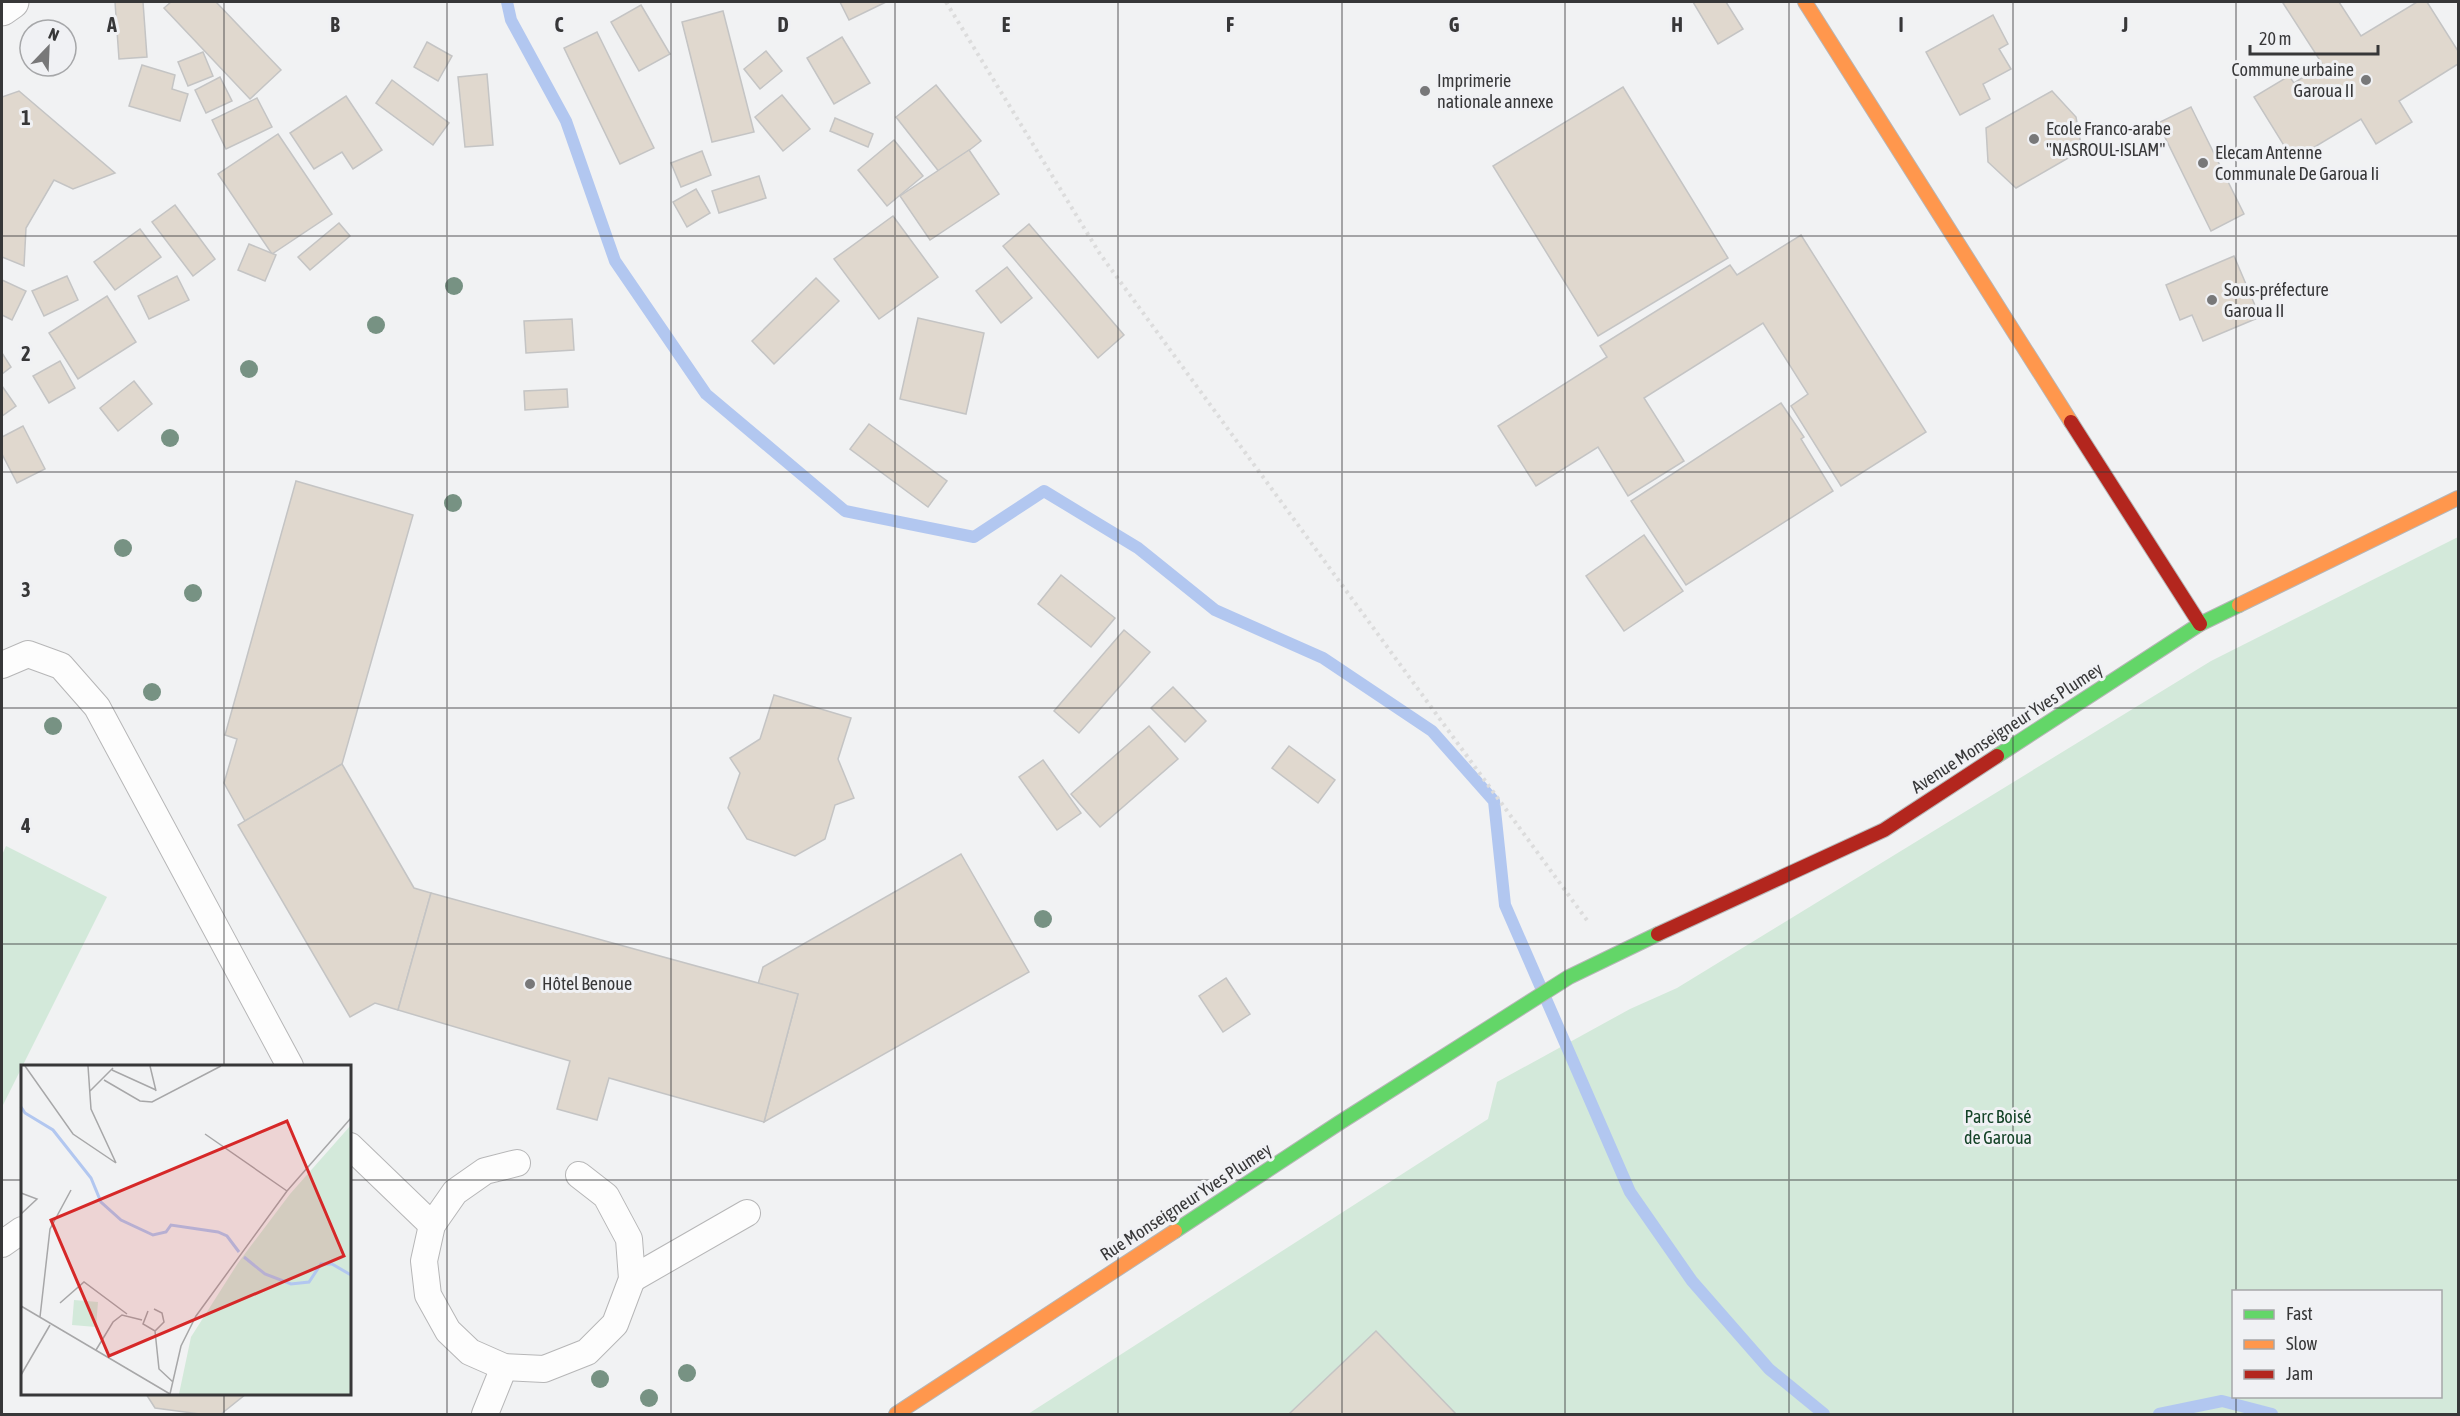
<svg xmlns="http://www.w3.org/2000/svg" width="2460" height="1416" font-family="'Asap Condensed',sans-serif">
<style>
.green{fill:#d3e9da;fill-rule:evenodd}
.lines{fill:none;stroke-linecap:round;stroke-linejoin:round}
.stream{stroke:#b2c7f0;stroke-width:12}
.building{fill:#e0d8ce;stroke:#c4c4c4;stroke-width:1.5}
.lane-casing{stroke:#b6b6b7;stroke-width:28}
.street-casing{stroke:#b6b6b7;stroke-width:35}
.fast-casing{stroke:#b6b6b7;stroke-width:16}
.slow-casing{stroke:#b6b6b7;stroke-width:16}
.jam-casing{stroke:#b6b6b7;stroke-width:16}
.path{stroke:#dcdcdc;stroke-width:4;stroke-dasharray:3 4.5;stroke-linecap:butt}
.lane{stroke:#fdfdfd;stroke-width:26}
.street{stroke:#fdfdfd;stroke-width:33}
.fast{stroke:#63d668;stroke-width:14}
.slow{stroke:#ff974d;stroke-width:14}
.jam{stroke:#b3261e;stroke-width:14}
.tree{fill:#779283}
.grid{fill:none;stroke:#373738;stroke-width:1.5;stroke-opacity:0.55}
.poi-dot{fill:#787879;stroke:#f0f1f4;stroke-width:2}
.labels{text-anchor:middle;stroke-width:6;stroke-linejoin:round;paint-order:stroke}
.poi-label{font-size:18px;fill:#373738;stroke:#f0f1f4;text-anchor:start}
.street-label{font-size:18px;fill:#373738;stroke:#f0f1f4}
.park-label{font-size:18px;fill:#144327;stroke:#f0f1f4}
.inset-river{fill:none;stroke:#b2c7f0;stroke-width:3}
.inset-road{fill:none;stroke:#a7a7a8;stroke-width:1.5}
.view{fill:#d62828;fill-opacity:0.15;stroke:#d62828;stroke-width:3}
.inset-edge{fill:none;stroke:#373738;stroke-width:3}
.grid-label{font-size:20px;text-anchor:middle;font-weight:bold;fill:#373738;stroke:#f0f1f4;stroke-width:6;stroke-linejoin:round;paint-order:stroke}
</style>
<rect width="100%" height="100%" fill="#f1f2f3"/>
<!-- green -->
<g class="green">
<path d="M2458,537V1414H1028L1488,1119L1497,1082L1630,1009L1677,988L2211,661ZM2234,1292H2440V1396H2234Z"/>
<polygon points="6,846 107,897 2,1107 2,855"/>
</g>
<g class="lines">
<!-- stream -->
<g class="stream">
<polyline points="507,2 511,20 566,121 615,261 706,394 845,511 974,537 1044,491 1138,548 1215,610 1323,658 1432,731 1494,801 1505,905 1630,1192 1692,1281 1769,1369 1824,1414"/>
<polyline points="2159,1414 2222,1401 2272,1414"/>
</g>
</g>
<!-- building -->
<g class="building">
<polygon points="115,2 143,2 147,57 119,59"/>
<polygon points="171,2 216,2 281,70 250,99 164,8"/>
<polygon points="840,2 886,2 849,20"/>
<polygon points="1693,2 1726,2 1743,29 1718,44"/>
<polygon points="2285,2 2339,2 2361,36 2417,2 2427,2 2458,51 2458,64 2399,101 2412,122 2376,144 2361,119 2293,160 2254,97 2289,76 2294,83 2323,65 2283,3"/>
<polygon points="641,5 670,54 639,71 611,22"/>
<polygon points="723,11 754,132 712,142 682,22"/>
<polygon points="1993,15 2008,44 1999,49 2011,69 1983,84 1990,99 1960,115 1926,52"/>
<polygon points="597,32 654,148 620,164 564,48"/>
<polygon points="842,37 870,83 834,104 807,58"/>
<polygon points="427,42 452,56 438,81 414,67"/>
<polygon points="766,51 782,71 760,89 744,69"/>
<polygon points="203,52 213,76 188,86 178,62"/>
<polygon points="142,65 175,75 172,89 188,94 180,121 129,106"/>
<polygon points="487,74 493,145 465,147 458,77"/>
<polygon points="220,77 232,101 206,113 195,90"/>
<polygon points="392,80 449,123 433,145 376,103"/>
<polygon points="936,85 981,141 940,173 896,117"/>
<polygon points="1623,87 1728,258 1598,336 1493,166"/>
<polygon points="19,91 115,173 73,189 54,180 26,228 24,266 2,257 2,97"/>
<polygon points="2052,91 2076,117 2082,150 2016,188 1988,162 1986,128"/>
<polygon points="782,95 810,129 783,151 755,117"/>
<polygon points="346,96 382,150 353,169 342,152 314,169 290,133"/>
<polygon points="257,98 272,127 226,149 212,120"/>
<polygon points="2191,107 2244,214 2211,231 2158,123"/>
<polygon points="835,118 873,134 868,147 830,131"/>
<polygon points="278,134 332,214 272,254 218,174"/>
<polygon points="894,140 923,176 887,206 858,170"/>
<polygon points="969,150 999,194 930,240 900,196"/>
<polygon points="702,151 711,175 681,187 671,163"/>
<polygon points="759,176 766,198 719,213 712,191"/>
<polygon points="696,189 710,213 687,227 673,202"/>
<polygon points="175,205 215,259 193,276 152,222"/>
<polygon points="893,216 938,277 879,319 834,259"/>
<polygon points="339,223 350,236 310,270 298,257"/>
<polygon points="1029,224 1124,335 1098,358 1003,246"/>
<polygon points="140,229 161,257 115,290 94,262"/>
<polygon points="1801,235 1926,432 1841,486 1791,406 1808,394 1763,323 1644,398 1684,461 1628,496 1598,447 1536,486 1498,426 1607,357 1600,346 1730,265 1737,275"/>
<polygon points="249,244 276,255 265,281 238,270"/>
<polygon points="2234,256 2260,317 2203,341 2192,315 2180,320 2166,285"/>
<polygon points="1007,267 1032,298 1001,323 976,291"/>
<polygon points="67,276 78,300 44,316 32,291"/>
<polygon points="177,276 189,300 149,319 138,296"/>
<polygon points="816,278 839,301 774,364 752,341"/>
<polygon points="2,280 26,291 12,320 2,315"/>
<polygon points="107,296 136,342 78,379 49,333"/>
<polygon points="918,318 984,333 966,414 900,399"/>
<polygon points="572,319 574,350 526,353 524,321"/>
<polygon points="2,353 11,367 2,374"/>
<polygon points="60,361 75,388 49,403 33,376"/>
<polygon points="134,381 152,404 118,431 100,408"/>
<polygon points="2,386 16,406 2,416"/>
<polygon points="567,389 568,407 525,410 524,391"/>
<polygon points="1781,403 1804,437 1801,439 1833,491 1686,585 1631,501"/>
<polygon points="869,424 947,481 928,507 850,449"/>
<polygon points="23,426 45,469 17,483 2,454 2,437"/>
<polygon points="296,481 413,515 342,764 245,821 224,783 237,739 225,735"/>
<polygon points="1644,535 1683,591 1624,631 1586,576"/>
<polygon points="1061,575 1115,618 1091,647 1038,604"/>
<polygon points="1124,630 1150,652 1079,733 1054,711"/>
<polygon points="1173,687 1206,721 1185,742 1151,708"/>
<polygon points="774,695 851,718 838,759 854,798 835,805 825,839 795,856 747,839 728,808 740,773 730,758 760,739"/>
<polygon points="1149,726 1178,759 1100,827 1071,794"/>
<polygon points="1289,746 1335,780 1318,803 1272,768"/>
<polygon points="1043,760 1081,813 1057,830 1019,777"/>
<polygon points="342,764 414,888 431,893 398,1010 375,1003 350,1017 238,825"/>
<polygon points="961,854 1029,972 764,1122 798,994 758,984 763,967"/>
<polygon points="431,893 798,994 764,1122 609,1078 597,1120 557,1109 570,1061 398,1010"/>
<polygon points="1226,978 1250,1014 1223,1032 1199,996"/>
<polygon points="1376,1331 1456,1414 1289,1414"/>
<polygon points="146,1394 246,1394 221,1414 200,1414 155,1408"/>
</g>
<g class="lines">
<defs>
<g id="lane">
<polyline points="2,665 28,654 61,666 97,707 290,1066"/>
<polyline points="350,1146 432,1225"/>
<polyline points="517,1163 485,1171 455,1192 432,1225 424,1261 428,1295 448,1331 470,1352 504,1367 544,1369 587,1352 615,1324 632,1279 629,1239 606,1196 579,1175"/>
<polyline points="2,1244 22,1230"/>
<polyline points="632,1279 747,1213"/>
<polyline points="485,1414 504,1367"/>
</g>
<polyline id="street" points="2,9 12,2"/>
<g id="fast">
<polyline points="1997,756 2200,624 2239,605"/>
<polyline points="1175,1231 1339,1123 1569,977 1658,934"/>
</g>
<g id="slow">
<polyline points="1805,2 2071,422"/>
<polyline points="2239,605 2458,498"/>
<polyline points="896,1414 1175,1231"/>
</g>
<g id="jam">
<polyline points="2071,422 2200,624"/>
<polyline points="1658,934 1884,830 1997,756"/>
</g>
</defs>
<!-- lane casing -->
<use href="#lane" class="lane-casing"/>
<!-- street casing -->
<use href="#street" class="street-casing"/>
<!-- fast casing -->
<use href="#fast" class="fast-casing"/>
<!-- slow casing -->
<use href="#slow" class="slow-casing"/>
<!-- jam casing -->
<use href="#jam" class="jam-casing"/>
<!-- path -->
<polyline class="path" points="946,2 1100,254 1589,923"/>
<!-- lane -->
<use href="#lane" class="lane"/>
<!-- street -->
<use href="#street" class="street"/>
<!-- fast -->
<use href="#fast" class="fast"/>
<!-- slow -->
<use href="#slow" class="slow"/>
<!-- jam -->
<use href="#jam" class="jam"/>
</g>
<!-- trees -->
<g class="tree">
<circle cx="454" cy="286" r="9"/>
<circle cx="376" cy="325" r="9"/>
<circle cx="249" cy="369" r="9"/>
<circle cx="170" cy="438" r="9"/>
<circle cx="453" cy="503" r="9"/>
<circle cx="123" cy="548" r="9"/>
<circle cx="193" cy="593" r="9"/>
<circle cx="152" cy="692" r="9"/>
<circle cx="53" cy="726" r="9"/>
<circle cx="1043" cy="919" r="9"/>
<circle cx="687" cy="1373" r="9"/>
<circle cx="600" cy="1379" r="9"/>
<circle cx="649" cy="1398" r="9"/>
</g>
<!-- grid -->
<path class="grid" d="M224,2V1066M447,2V1414M671,2V1414M895,2V1414M1118,2V1414M1342,2V1414M1565,2V1414M1789,2V1414M2013,2V1414M2236,2V1292M2,236H2458M2,472H2458M2,708H2458M2,944H2458M2,1180H22M350,1180H2458M224,1394V1414M2236,1396V1414"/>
<!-- markers -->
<g class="poi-dot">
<circle cx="2366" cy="80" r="6"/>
<circle cx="1425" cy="91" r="6"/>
<circle cx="2034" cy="139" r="6"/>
<circle cx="2203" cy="163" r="6"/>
<circle cx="2212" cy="300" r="6"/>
<circle cx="530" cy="984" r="6"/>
</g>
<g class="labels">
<!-- poi labels -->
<g class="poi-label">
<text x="2354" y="76" text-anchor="end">Commune urbaine<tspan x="2354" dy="21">Garoua II</tspan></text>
<text x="1437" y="87">Imprimerie<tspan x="1437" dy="21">nationale annexe</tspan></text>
<text x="2046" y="135">Ecole Franco-arabe<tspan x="2046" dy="21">"NASROUL-ISLAM"</tspan></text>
<text x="2215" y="159">Elecam Antenne<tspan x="2215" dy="21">Communale De Garoua Ii</tspan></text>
<text x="2224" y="296">Sous-préfecture<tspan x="2224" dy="21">Garoua II</tspan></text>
<text x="542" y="990">Hôtel Benoue</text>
</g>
<!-- street labels -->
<g class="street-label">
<text transform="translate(2007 728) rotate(-33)" y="6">Avenue Monseigneur Yves Plumey</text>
<text transform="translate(1186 1202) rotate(-33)" y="6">Rue Monseigneur Yves Plumey</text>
</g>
<!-- park labels -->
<g class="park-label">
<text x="1998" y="1123">Parc Boisé<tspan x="1998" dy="21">de Garoua</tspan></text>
</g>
</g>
<!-- overview -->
<g transform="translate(21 1065)">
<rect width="330" height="330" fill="#f1f2f3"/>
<path d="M330,60V329H158L170,272L217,198L269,129ZM53,235L77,237L75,262L51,260Z" fill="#d3e9da"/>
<path class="inset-river" d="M0,42L4,48L32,65L70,113L80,137L100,155L132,170L145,167L150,160L197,167L206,171L218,187M223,192L244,209L270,219L288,217L300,199H311L330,210"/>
<path class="inset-road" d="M4,1L52,69L95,98M67,1L70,44L95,98M129,1L135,26M91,5L135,25M83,15L119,36L131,37L200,1M69,26L92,3M184,69L266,126M0,128L16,134L0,149M39,238L63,217L106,249M0,241L149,329M127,246L122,259L134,266L143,257L141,248L133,244M19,252L29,164L50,125M134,266L138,304L152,317M75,285L92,257L101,250L121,255M0,310L29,260M149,329L160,281L175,251L266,126L330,53"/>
<path class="view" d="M266,56L323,191L88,291L30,155Z"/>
<rect width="330" height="330" class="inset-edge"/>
</g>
<g class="grid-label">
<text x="112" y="32">A</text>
<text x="335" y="32">B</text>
<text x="559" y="32">C</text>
<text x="783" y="32">D</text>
<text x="1006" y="32">E</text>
<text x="1230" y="32">F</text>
<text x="1454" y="32">G</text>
<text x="1677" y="32">H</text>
<text x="1901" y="32">I</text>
<text x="2125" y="32">J</text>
<text x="26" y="125">1</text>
<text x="26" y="361">2</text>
<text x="26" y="597">3</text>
<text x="26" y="833">4</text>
</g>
<!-- border -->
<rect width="2460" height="1416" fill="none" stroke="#373738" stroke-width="6"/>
<!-- legend -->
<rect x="2232" y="1290" width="210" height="108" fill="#f0f1f4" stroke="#a6a7a9" stroke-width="1.5"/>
<rect x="2244" y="1310" width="30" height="9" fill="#63d668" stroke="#a6a7a9" stroke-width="1.5"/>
<text x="2286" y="1320" font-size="18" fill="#373738">Fast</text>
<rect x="2244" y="1340" width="30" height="9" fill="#ff974d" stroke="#a6a7a9" stroke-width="1.5"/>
<text x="2286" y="1350" font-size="18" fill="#373738">Slow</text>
<rect x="2244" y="1370" width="30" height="9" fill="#b3261e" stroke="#a6a7a9" stroke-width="1.5"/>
<text x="2286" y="1380" font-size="18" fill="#373738">Jam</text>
<!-- north arrow -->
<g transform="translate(48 48) rotate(23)"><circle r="28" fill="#f0f1f4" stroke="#a6a7a9" stroke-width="1.5"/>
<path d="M0-4.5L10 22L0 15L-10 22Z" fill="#787879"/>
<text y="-9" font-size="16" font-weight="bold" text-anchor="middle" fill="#373738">N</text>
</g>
<!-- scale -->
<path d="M2250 45v9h128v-9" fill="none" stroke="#373738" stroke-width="3"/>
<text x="2259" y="45" font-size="18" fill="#373738" stroke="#f0f1f4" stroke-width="4.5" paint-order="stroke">20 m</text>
</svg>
